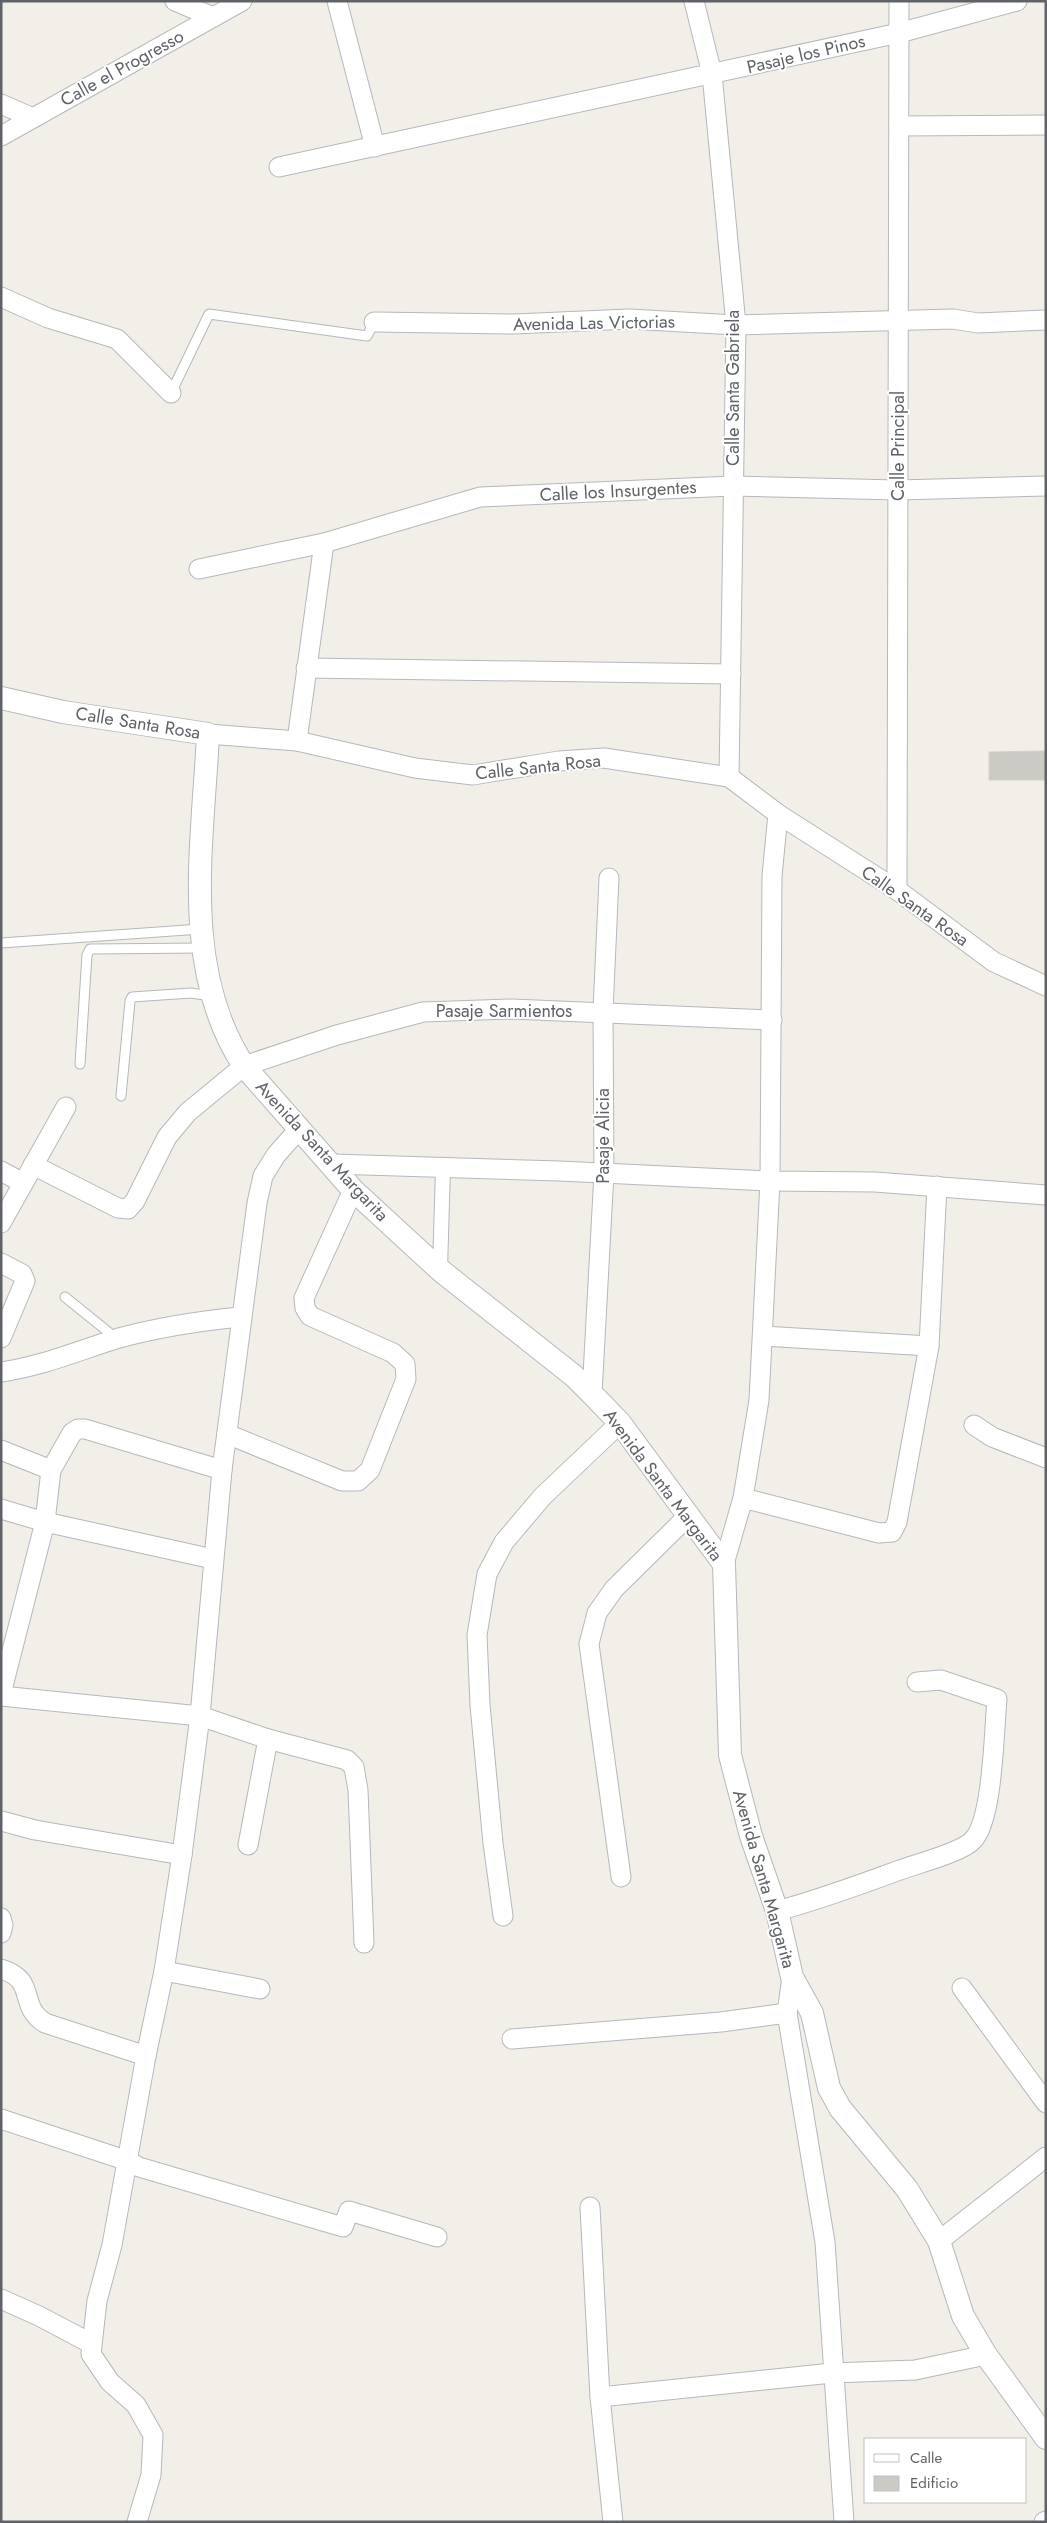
<svg xmlns="http://www.w3.org/2000/svg" width="1047" height="2523" font-family="Jost,sans-serif">
<style>
.building{fill:#cccac5;stroke:#d6d1c6}
.lines{fill:none;stroke-linecap:round;stroke-linejoin:round}
.service-casing{stroke:#b5b8bc;stroke-width:11}
.pedestrian-casing{stroke:#b5b8bc;stroke-width:16}
.minor-casing{stroke:#b5b8bc;stroke-width:21}
.tertiary-casing{stroke:#b5b8bc;stroke-width:24}
.service{stroke:#fff;stroke-width:9}
.pedestrian{stroke:#fff;stroke-width:14}
.minor{stroke:#fff;stroke-width:19}
.tertiary{stroke:#fff;stroke-width:22}
.labels{text-anchor:middle;stroke-width:4;stroke-linejoin:round;paint-order:stroke}
.street-label{font-size:18px;fill:#5f6368;stroke:#fff}
</style>
<rect width="100%" height="100%" fill="#f1efe8"/>
<!-- building -->
<polygon class="building" points="1046,751 1046,780 989,780 989,752"/>
<g class="lines">
<defs>
<g id="service">
<polyline points="171,393 209,314 367,336 374,322"/>
<polyline points="1,943 201,929"/>
<polyline points="80,1064 87,955 90,949 203,948"/>
<polyline points="121,1096 130,1001 132,997 191,993 211,996"/>
<polyline points="65,1297 117,1339"/>
</g>
<polyline id="pedestrian" points="440,1270 443,1167"/>
<g id="minor">
<polyline points="175,1 213,17"/>
<polyline points="337,1 375,147"/>
<polyline points="694,1 712,74 736,325 729,777"/>
<polyline points="1,104 33,118"/>
<polyline points="899,126 1046,125"/>
<polyline points="1,136 242,1"/>
<polyline points="279,167 899,33 1017,1"/>
<polyline points="1,297 48,318 117,339 171,393"/>
<polyline points="374,322 514,324 629,319 736,325 953,319 978,323 1046,320"/>
<polyline points="199,569 324,543 480,497 733,486 898,490 1046,486"/>
<polyline points="306,668 731,674"/>
<polyline points="208,734 297,741 415,768 473,775 559,761 604,758 729,777 778,814 897,890 994,962 1046,986"/>
<polyline points="297,741 324,543"/>
<polyline points="897,890 899,1"/>
<polyline points="332,1164 560,1171 770,1181 875,1182 1046,1195"/>
<polyline points="33,1165 118,1208 128,1209 135,1201 167,1137 188,1112 244,1066 337,1035 423,1012 512,1009 772,1020"/>
<polyline points="1,1171 23,1183"/>
<polyline points="1,1223 66,1107"/>
<polyline points="1,1263 22,1274 25,1281 1,1338"/>
<polyline points="763,1336 929,1346"/>
<path d="M1,1372C43,1366 80,1350 119,1338C160,1327 199,1321 240,1317"/>
<polyline points="592,1394 604,1173 603,1011 609,878"/>
<polyline points="974,1425 992,1437 1046,1458"/>
<polyline points="227,1434 342,1481 358,1481 370,1470 406,1379 405,1364 393,1353 310,1316 305,1308 304,1298 353,1190"/>
<polyline points="1,1450 51,1470"/>
<polyline points="743,1498 879,1533 892,1532 897,1522 929,1346 937,1186"/>
<polyline points="1,1509 45,1522 213,1559"/>
<polyline points="724,1564 743,1498 759,1400 770,1181 772,876 778,814"/>
<polyline points="1,1694 45,1522 51,1470 72,1433 78,1429 85,1429 222,1470"/>
<polyline points="1,1696 200,1716 268,1739 347,1760 354,1767 358,1790 364,1943"/>
<polyline points="1,1821 35,1830 182,1855"/>
<polyline points="248,1845 268,1739"/>
<polyline points="621,1877 589,1644 597,1613 614,1589 688,1516"/>
<path d="M777,1911C819,1900 859,1885 900,1870C916,1864 963,1852 973,1840C993,1820 994,1730 997,1699L941,1680L917,1682"/>
<polyline points="503,1916 493,1843 480,1705 477,1635 487,1574 504,1542 543,1496 620,1423"/>
<polyline points="1,1918 3,1925 1,1933"/>
<path d="M1,1969C38,1980 17,2005 45,2023L146,2056"/>
<polyline points="164,1971 260,1989"/>
<polyline points="792,1977 787,2013 825,2242 844,2522"/>
<polyline points="962,1988 1046,2103"/>
<polyline points="512,2039 721,2022 787,2013"/>
<polyline points="1,2119 128,2161 139,2167 343,2227 349,2211 437,2237"/>
<polyline points="590,2207 600,2397 613,2522"/>
<polyline points="939,2241 1046,2157"/>
<polyline points="1,2299 39,2316 92,2344"/>
<polyline points="600,2397 832,2373 915,2370 986,2355"/>
<polyline points="137,2522 151,2475 153,2435 136,2405 110,2382 91,2354 97,2301 112,2245 146,2056 164,1971 182,1855 200,1716 222,1470 257,1203 263,1176 276,1155 299,1129"/>
<polyline points="1044,2522 1046,2521"/>
</g>
<path id="tertiary" d="M1,698L63,712L208,734C203,843 180,969 244,1066L353,1190L440,1270L574,1376L592,1394L620,1423L724,1564L730,1755L751,1836L777,1911L792,1977L812,2013L829,2088L840,2108L907,2189L939,2241L963,2316L986,2355L1046,2438"/>
</defs>
<!-- service casing -->
<use href="#service" class="service-casing"/>
<!-- pedestrian casing -->
<use href="#pedestrian" class="pedestrian-casing"/>
<!-- minor casing -->
<use href="#minor" class="minor-casing"/>
<!-- tertiary casing -->
<use href="#tertiary" class="tertiary-casing"/>
<!-- service -->
<use href="#service" class="service"/>
<!-- pedestrian -->
<use href="#pedestrian" class="pedestrian"/>
<!-- minor -->
<use href="#minor" class="minor"/>
<!-- tertiary -->
<use href="#tertiary" class="tertiary"/>
</g>
<g class="labels">
<!-- street labels -->
<g class="street-label">
<text transform="translate(806 54) rotate(-13)" y="6">Pasaje los Pinos</text>
<text transform="translate(122 68) rotate(-29)" y="6">Calle el Progresso</text>
<text transform="translate(594 323) rotate(-1)" y="6">Avenida Las Victorias</text>
<text transform="translate(733 388) rotate(-90)" y="6">Calle Santa Gabriela</text>
<text transform="translate(898 446) rotate(-90)" y="6">Calle Principal</text>
<text transform="translate(618 491) rotate(-3)" y="6">Calle los Insurgentes</text>
<text transform="translate(138 723) rotate(9)" y="6">Calle Santa Rosa</text>
<text transform="translate(538 767) rotate(-6)" y="6">Calle Santa Rosa</text>
<text transform="translate(915 906) rotate(35)" y="6">Calle Santa Rosa</text>
<text x="504" y="1017">Pasaje Sarmientos</text>
<text transform="translate(603 1136) rotate(-90)" y="6">Pasaje Alicia</text>
<text transform="translate(322 1151) rotate(47)" y="6">Avenida Santa Margarita</text>
<text transform="translate(663 1485) rotate(53)" y="6">Avenida Santa Margarita</text>
<text transform="translate(764 1879) rotate(74)" y="6">Avenida Santa Margarita</text>
</g>
</g>
<!-- border -->
<rect width="1047" height="2523" fill="none" stroke="#5f6368" stroke-width="5"/>
<!-- legend -->
<rect x="864" y="2438" width="162" height="65" fill="#ffffff" stroke="#bfc1c3"/>
<rect x="874" y="2454" width="25" height="8" fill="#ffffff" stroke="#bfc1c3"/>
<text x="910" y="2463" font-size="15" fill="#5f6368">Calle</text>
<rect x="874" y="2476" width="25" height="15" fill="#cccac5" stroke="#bfc1c3"/>
<text x="910" y="2488" font-size="15" fill="#5f6368">Edificio</text>
</svg>
